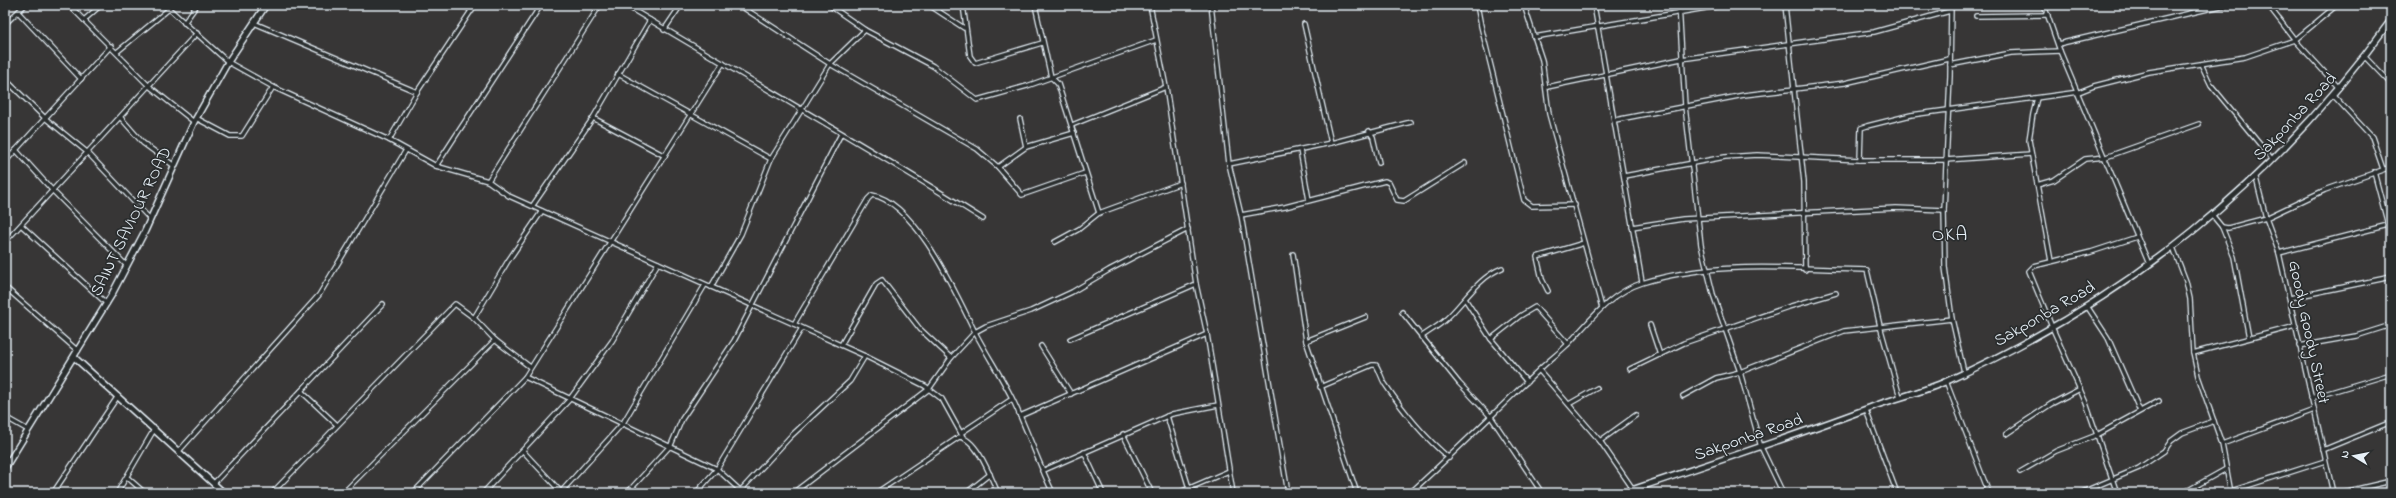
<svg xmlns="http://www.w3.org/2000/svg" width="2396" height="498" font-family="'Indie Flower',sans-serif">
<style>
.lines{fill:none;stroke-linecap:round;stroke-linejoin:round}
.street-casing{stroke:#e8f1f8;stroke-width:6}
.secondary-casing{stroke:#e8f1f8;stroke-width:8}
.street{stroke:#2a2d2e;stroke-width:3.5}
.secondary{stroke:#2a2d2e;stroke-width:5}
.labels{text-anchor:middle;stroke-width:3.5;stroke-linejoin:round;paint-order:stroke}
.street-label{font-size:17px;fill:#e8f1f8;stroke:#2a2d2e}
.quarter-label{font-size:19px;letter-spacing:1px;fill:#e8f1f8;stroke:#2a2d2e}
</style>
<rect width="100%" height="100%" fill="#373636"/>
<filter id="ink" filterUnits="userSpaceOnUse"><feTurbulence type="fractalNoise" baseFrequency=".025" numOctaves="2"/><feDisplacementMap in="SourceGraphic" scale="8" xChannelSelector="R" yChannelSelector="G"/><feConvolveMatrix kernelMatrix="1 2 1 2 8 2 1 2 1" color-interpolation-filters="sRGB"/></filter>
<g filter="url(#ink)">
<g class="lines">
<defs>
<g id="street">
<polyline points="69,5 149,86 194,122"/>
<polyline points="165,5 228,62 273,87 389,140 436,166 488,181 509,196 865,356 925,386 942,399 963,437"/>
<polyline points="463,5 472,11"/>
<path d="M625,5C744,77 866,145 983,219"/>
<polyline points="739,5 830,64 977,149 998,167 1022,195 1085,173"/>
<polyline points="829,5 865,30 933,66 977,100 1027,86 1156,40"/>
<polyline points="929,5 964,28"/>
<polyline points="963,5 970,56 975,63 1042,43"/>
<polyline points="1035,5 1051,77 1058,84 1099,213"/>
<polyline points="1150,5 1166,87 1196,284 1207,334 1233,493"/>
<polyline points="1211,5 1229,164 1241,215 1288,493"/>
<polyline points="1477,5 1481,26 1524,200 1532,206 1575,205"/>
<polyline points="1524,5 1542,60 1549,114 1602,308"/>
<polyline points="1594,5 1642,282"/>
<polyline points="1679,5 1685,106 1701,245 1713,294 1740,372 1761,447 1783,493"/>
<polyline points="1785,5 1804,182 1805,270"/>
<polyline points="1951,5 1950,76 1944,210 1945,267 1952,319"/>
<polyline points="2044,5 2060,51 2149,264"/>
<polyline points="2268,5 2295,40 2339,88"/>
<polyline points="18,12 81,79"/>
<polyline points="1976,16 2048,15"/>
<polyline points="84,20 101,5"/>
<polyline points="184,23 197,5"/>
<polyline points="254,23 417,92"/>
<polyline points="5,24 25,5"/>
<polyline points="1304,24 1331,143"/>
<polyline points="664,30 681,5"/>
<polyline points="1534,37 1724,5"/>
<polyline points="2058,44 2225,5"/>
<polyline points="117,52 169,9"/>
<polyline points="2364,56 2391,84"/>
<polyline points="2201,64 2211,85 2272,159"/>
<polyline points="1950,65 2011,53 2060,51"/>
<polyline points="618,74 771,159"/>
<polyline points="5,79 45,118 88,153 150,219"/>
<polyline points="1547,87 1681,59 1874,32 1950,11"/>
<polyline points="2333,95 2372,137 2383,169"/>
<polyline points="2037,98 2033,114 2029,140 2051,261"/>
<polyline points="121,118 143,143 173,165"/>
<polyline points="196,118 230,136 242,136 273,87"/>
<polyline points="593,118 665,156"/>
<polyline points="1020,119 1026,147"/>
<polyline points="1615,120 1744,95 1845,83 1949,59"/>
<polyline points="1072,125 1166,87"/>
<polyline points="1369,131 1373,137 1379,163"/>
<polyline points="389,140 417,92 475,5"/>
<polyline points="16,150 53,191 127,266"/>
<polyline points="1300,150 1309,200"/>
<polyline points="1860,160 1861,128 1867,126 1911,115 2079,92 2094,86 2149,72 2245,57 2295,40 2337,5"/>
<polyline points="5,162 111,46"/>
<polyline points="1229,164 1331,143 1411,122"/>
<polyline points="436,166 541,5"/>
<polyline points="998,167 1026,147 1074,133"/>
<polyline points="2374,172 2391,236"/>
<polyline points="1624,176 1725,157 1757,155 1860,160 1946,160 2031,154"/>
<polyline points="2256,178 2266,218 2279,253 2333,493"/>
<polyline points="488,181 600,5"/>
<polyline points="2037,185 2054,180 2085,159 2106,157 2199,124"/>
<polyline points="533,205 593,118 650,20"/>
<polyline points="1241,215 1285,207 1385,181 1389,183 1397,200 1404,201 1465,163"/>
<polyline points="2213,216 2222,227 2228,228 2266,218 2325,190 2391,167"/>
<polyline points="21,225 107,304"/>
<polyline points="1632,227 1683,219 1896,208 1944,210"/>
<polyline points="2222,227 2234,257 2249,338"/>
<polyline points="5,242 197,33"/>
<polyline points="1055,242 1079,229 1099,213 1181,183"/>
<polyline points="2173,247 2186,281 2190,299 2193,353 2198,376 2222,444 2231,493"/>
<polyline points="2279,253 2388,225"/>
<polyline points="1293,254 1306,341 1357,493"/>
<polyline points="5,287 78,351"/>
<polyline points="711,287 741,234 771,159 830,64 865,30"/>
<polyline points="1548,291 1542,279 1537,257 1584,243"/>
<polyline points="2290,298 2391,277"/>
<polyline points="1465,299 1491,339 1527,382"/>
<polyline points="2087,306 2108,338 2140,411"/>
<polyline points="1402,312 1459,383 1491,417 1542,493"/>
<polyline points="474,318 508,261 542,211"/>
<path d="M794,324L868,199L872,195C916,202 957,296 975,332C987,355 1001,376 1012,398C1027,429 1038,462 1053,493"/>
<polyline points="1650,325 1660,355"/>
<path d="M1421,337C1428,332 1437,327 1444,321C1464,303 1477,278 1502,268"/>
<polyline points="1070,339 1196,284"/>
<polyline points="1491,339 1520,316 1535,307 1568,344"/>
<polyline points="1306,341 1366,317"/>
<polyline points="841,345 876,284 882,280 920,329 951,358"/>
<polyline points="1041,346 1071,394"/>
<polyline points="2299,346 2356,336 2391,325"/>
<polyline points="2193,353 2296,326"/>
<polyline points="1630,369 1684,343 1788,307 1836,293"/>
<polyline points="1539,370 1600,441 1633,489"/>
<polyline points="525,377 717,469 743,493"/>
<polyline points="1946,381 1989,493"/>
<path d="M1320,387L1372,365H1376C1380,371 1381,378 1385,384C1403,411 1424,437 1449,458"/>
<polyline points="301,391 337,425"/>
<polyline points="1683,396 1716,378 1740,372 1844,331 1952,319 1964,372"/>
<polyline points="2311,398 2391,374"/>
<polyline points="1569,404 1597,388"/>
<polyline points="1866,410 1897,493"/>
<polyline points="1020,416 1207,334"/>
<polyline points="1167,416 1189,488"/>
<polyline points="5,417 28,430"/>
<polyline points="961,433 1012,399"/>
<polyline points="1123,434 1152,493"/>
<polyline points="2006,434 2051,404 2080,389"/>
<polyline points="1600,441 1636,415"/>
<polyline points="2222,444 2314,410"/>
<polyline points="2323,450 2391,422"/>
<polyline points="179,451 319,295 406,150"/>
<polyline points="523,451 562,493"/>
<polyline points="1084,452 1103,493"/>
<polyline points="1042,471 1172,414 1218,405"/>
<polyline points="2020,472 2056,451 2097,435 2159,401"/>
<polyline points="128,478 145,493"/>
<polyline points="214,483 383,304"/>
<polyline points="741,490 790,437 850,381 865,356"/>
<polyline points="2231,491 2325,461"/>
<polyline points="5,492 6,493"/>
<polyline points="561,492 623,423 705,285"/>
<polyline points="53,493 118,396"/>
<polyline points="117,493 155,428"/>
<polyline points="272,493 455,304 474,318 495,340 530,367"/>
<polyline points="343,493 495,340"/>
<polyline points="413,493 525,377 723,63"/>
<polyline points="483,493 569,400 612,341 658,263"/>
<polyline points="627,493 671,445 682,419 734,341 841,134"/>
<polyline points="696,493 717,469 802,328"/>
<polyline points="793,493 929,389 951,358 975,332 986,326 1031,311 1072,292 1109,270 1188,229"/>
<path d="M876,493L959,437C977,438 991,478 998,493"/>
<polyline points="966,493 990,474"/>
<polyline points="1178,493 1229,471"/>
<path d="M1410,493C1454,453 1496,411 1539,370C1548,361 1559,353 1568,344C1590,321 1610,293 1642,283C1713,260 1793,269 1867,270L1880,326L1900,397"/>
<polyline points="1980,493 1987,489"/>
<polyline points="2080,493 2139,468 2164,451 2171,441 2182,433 2214,421"/>
<polyline points="2117,493 2086,403 2052,327 2029,271 2034,266 2091,252 2137,237"/>
<polyline points="2183,493 2226,469"/>
<polyline points="2340,493 2391,481"/>
</g>
<g id="secondary">
<polyline points="75,358 224,493"/>
<polyline points="5,468 111,296 145,231 194,122 228,62 266,5"/>
<path d="M1623,493C1708,464 1793,437 1877,405C1900,397 1925,391 1947,381C2129,299 2274,182 2391,20"/>
</g>
</defs>
<!-- street casing -->
<use href="#street" class="street-casing"/>
<!-- secondary casing -->
<use href="#secondary" class="secondary-casing"/>
<!-- street -->
<use href="#street" class="street"/>
<!-- secondary -->
<use href="#secondary" class="secondary"/>
</g>
</g>
<g class="labels">
<!-- street labels -->
<g class="street-label">
<text transform="translate(2294 116) rotate(-47)" y="6">Sakponba Road</text>
<text transform="translate(130 221) rotate(-64)" y="6">SAINT SAVIOUR ROAD</text>
<text transform="translate(2044 313) rotate(-30)" y="6">Sakponba Road</text>
<text transform="translate(2310 332) rotate(78)" y="6">Goody Goody Street</text>
<text transform="translate(1748 436) rotate(-19)" y="6">Sakponba Road</text>
</g>
<!-- quarter labels -->
<g class="quarter-label">
<text x="1950" y="240">OKA</text>
</g>
</g>
<!-- margin -->
<rect width="2396" height="498" fill="none" stroke="#2a2d2e" stroke-width="20"/>
<rect x="10" y="10" width="2376" height="478" fill="none" stroke="#e8f1f8" stroke-width="1.5" filter="url(#ink)"/>
<!-- north arrow -->
<g transform="translate(2354 456) rotate(280)" stroke="#2a2d2e" stroke-width="3" paint-order="stroke">
<path d="M0-3L7 15L0 10L-7 15Z" fill="#e8f1f8"/>
<text y="-6" font-size="11" font-weight="bold" text-anchor="middle" fill="#e8f1f8">N</text>
</g>
</svg>
